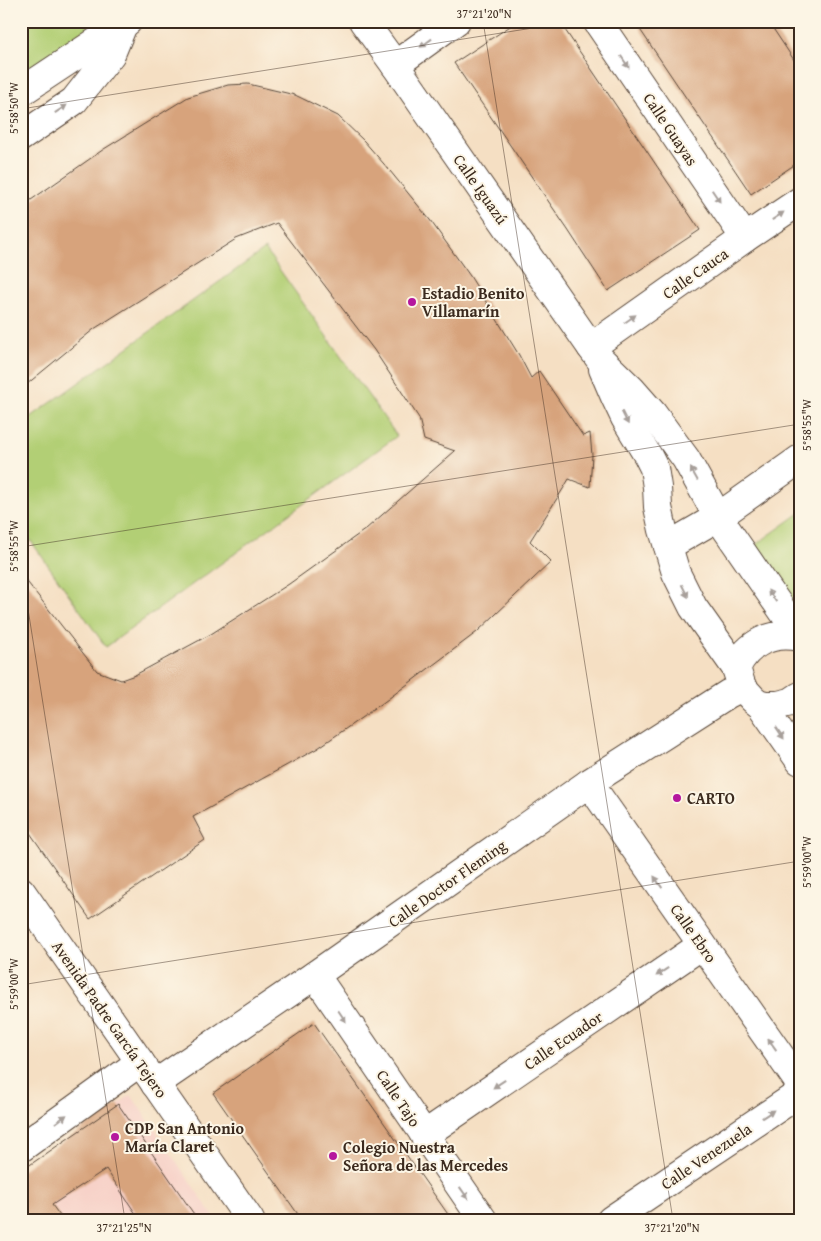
<svg xmlns="http://www.w3.org/2000/svg" width="821" height="1241" font-family="'Gentium Book Plus',serif">
<style>
.built{fill:#f7d1c8}
.green{fill:#b2cf75;stroke:#767c4a}
.building{fill:#d7a37c}
.lines{fill:none;stroke-linecap:round;stroke-linejoin:round}
.minor-casing{stroke:#574537;stroke-width:30}
.tertiary-casing{stroke:#574537;stroke-width:30}
.secondary-casing{stroke:#574537;stroke-width:30}
.primary-casing{stroke:#574537;stroke-width:30}
.minor{stroke:#fff;stroke-width:28}
.tertiary{stroke:#fff;stroke-width:28}
.secondary{stroke:#fff;stroke-width:28}
.primary{stroke:#fff;stroke-width:28}
.oneway{fill:#a79f9a}
.ticks{fill:none;stroke:#3b2a1e;stroke-width:1;stroke-opacity:0.45}
.poi-dot{fill:#b5179e;stroke:#fcf5e5;stroke-width:2}
.labels{text-anchor:middle;stroke-width:4;stroke-linejoin:round;paint-order:stroke}
.street-label{font-size:16px;fill:#3b2a1e;stroke:#fcf5e5}
.poi-label{font-size:16px;font-weight:bold;fill:#3b2a1e;stroke:#fcf5e5;text-anchor:start}
.neatline{fill:none;stroke:#3b2a1e;stroke-width:2}
.ticks-label{font-size:12px;text-anchor:middle;fill:#3b2a1e}
</style>
<rect width="100%" height="100%" fill="#fcf5e5"/>
<filter id="ink" filterUnits="userSpaceOnUse"><feTurbulence type="fractalNoise" baseFrequency=".02" numOctaves="2"/><feDisplacementMap in="SourceGraphic" scale="10" xChannelSelector="R" yChannelSelector="G"/><feConvolveMatrix kernelMatrix="1 2 1 2 8 2 1 2 1" color-interpolation-filters="sRGB"/></filter>
<filter id="wash" filterUnits="userSpaceOnUse"><feTurbulence type="fractalNoise" baseFrequency=".0096" numOctaves="4" result="noise"/><feDisplacementMap in="SourceGraphic" scale="20" xChannelSelector="R" yChannelSelector="G"/><feGaussianBlur stdDeviation="1.12" result="paint"/><feColorMatrix in="noise" values="0 0 0 0 0 0 0 0 0 0 0 0 0 0 0 0 0 1.4 0 .05"/><feComposite in="paint" operator="in"/></filter>
<g filter="url(#wash)">
<rect width="100%" height="100%" fill="#f5dfc3"/>
<!-- built -->
<polygon class="built" points="131,1095 216,1220 21,1220 21,1171"/>
<!-- green -->
<g class="green">
<polygon points="21,21 98,21 21,74"/>
<polygon points="265,249 397,436 106,647 21,527 21,424"/>
<polygon points="800,513 800,618 751,548"/>
</g>
<g id="blocks">
<!-- building -->
<g class="building">
<polygon points="518,21 559,21 700,230 608,291 568,230 454,63"/>
<polygon points="649,21 768,21 800,69 800,161 751,194 639,28"/>
<polygon points="248,84 295,95 338,116 364,141 390,171 430,220 470,276 519,355 531,378 539,371 583,436 590,433 592,455 590,487 569,479 563,489 530,541 551,562 477,632 384,702 318,748 193,817 205,840 90,919 21,820 21,574 97,671 121,680 135,675 211,634 289,584 366,529 455,451 424,440 419,418 374,350 277,223 236,239 94,329 21,389 21,207 104,149 188,97 228,85"/>
<polygon points="314,1023 452,1220 302,1220 213,1093"/>
<polygon points="118,1104 198,1220 140,1220 106,1169 52,1205 63,1220 21,1220 21,1171"/>
</g>
</g>
</g>
<g filter="url(#ink)">
<use href="#blocks" fill-opacity="0" stroke="#574537" stroke-width="1"/>
<g class="lines">
<defs>
<g id="minor">
<polyline points="597,21 745,238"/>
<polyline points="395,65 456,21"/>
<polyline points="21,137 74,101 111,54 123,25"/>
<polyline points="591,347 745,238 800,201"/>
<polyline points="668,546 718,517 800,459"/>
<polyline points="760,704 800,761"/>
<polyline points="589,783 800,1084"/>
<polyline points="315,975 483,1220"/>
<polyline points="424,1135 702,945"/>
<polyline points="21,1148 140,1062"/>
<polyline points="611,1220 800,1093"/>
</g>
<g id="tertiary">
<polyline points="21,891 250,1220"/>
<polyline points="155,1084 315,975 589,783 728,694 742,687"/>
</g>
<g id="secondary">
<polyline points="363,21 395,65 591,347 599,358 631,389 653,414 686,459 718,517 800,636"/>
<polyline points="603,369 615,397 625,418 648,456 654,468 657,487 658,507 663,530 676,573 693,607 736,668 742,687 753,699 758,703 765,705 778,705 791,702 800,696"/>
<path d="M736,668C748,643 772,631 800,637"/>
</g>
<polyline id="primary" points="21,92 128,21"/>
</defs>
<!-- minor casing -->
<use href="#minor" class="minor-casing"/>
<!-- tertiary casing -->
<use href="#tertiary" class="tertiary-casing"/>
<!-- secondary casing -->
<use href="#secondary" class="secondary-casing"/>
<!-- primary casing -->
<use href="#primary" class="primary-casing"/>
<!-- minor -->
<use href="#minor" class="minor"/>
<!-- tertiary -->
<use href="#tertiary" class="tertiary"/>
<!-- secondary -->
<use href="#secondary" class="secondary"/>
<!-- primary -->
<use href="#primary" class="primary"/>
</g>
<!-- one-way arrows -->
<defs><path id="oneway-solid" d="M-6-.8H1V-3.2L6.5 0L1 3.2V.8H-6Z" transform="scale(1.25)"/></defs>
<g class="oneway">
<use href="#oneway-solid" transform="translate(426 43) rotate(144)"/>
<use href="#oneway-solid" transform="translate(625 62) rotate(56)"/>
<use href="#oneway-solid" transform="translate(61 109) rotate(-34)"/>
<use href="#oneway-solid" transform="translate(716 196) rotate(56)"/>
<use href="#oneway-solid" transform="translate(778 216) rotate(-34)"/>
<use href="#oneway-solid" transform="translate(630 319) rotate(-35)"/>
<use href="#oneway-solid" transform="translate(625 418) rotate(63)"/>
<use href="#oneway-solid" transform="translate(694 474) rotate(-119)"/>
<use href="#oneway-solid" transform="translate(685 591) rotate(63)"/>
<use href="#oneway-solid" transform="translate(772 596) rotate(-125)"/>
<use href="#oneway-solid" transform="translate(780 733) rotate(56)"/>
<use href="#oneway-solid" transform="translate(658 882) rotate(-125)"/>
<use href="#oneway-solid" transform="translate(662 972) rotate(146)"/>
<use href="#oneway-solid" transform="translate(342 1016) rotate(56)"/>
<use href="#oneway-solid" transform="translate(772 1044) rotate(-125)"/>
<use href="#oneway-solid" transform="translate(499 1084) rotate(146)"/>
<use href="#oneway-solid" transform="translate(768 1114) rotate(-34)"/>
<use href="#oneway-solid" transform="translate(61 1119) rotate(-36)"/>
<use href="#oneway-solid" transform="translate(464 1193) rotate(55)"/>
</g>
</g>
<!-- ticks -->
<path class="ticks" d="M483,21L673,1220M21,109L577,21M21,547L800,424M21,565L125,1220M21,985L800,861"/>
<!-- markers -->
<g class="poi-dot">
<circle cx="412" cy="302" r="5"/>
<circle cx="677" cy="798" r="5"/>
<circle cx="115" cy="1137" r="5"/>
<circle cx="333" cy="1156" r="5"/>
</g>
<g class="labels">
<!-- street labels -->
<g class="street-label">
<text transform="translate(671 129) rotate(56)" y="6">Calle Guayas</text>
<text transform="translate(481 189) rotate(55)" y="6">Calle Iguazú</text>
<text transform="translate(695 273) rotate(-35)" y="6">Calle Cauca</text>
<text transform="translate(447 883) rotate(-35)" y="6">Calle Doctor Fleming</text>
<text transform="translate(694 933) rotate(55)" y="6">Calle Ebro</text>
<text transform="translate(110 1019) rotate(55)" y="6">Avenida Padre García Tejero</text>
<text transform="translate(563 1040) rotate(-34)" y="6">Calle Ecuador</text>
<text transform="translate(399 1098) rotate(56)" y="6">Calle Tajo</text>
<text transform="translate(706 1156) rotate(-34)" y="6">Calle Venezuela</text>
</g>
<!-- poi labels -->
<g class="poi-label">
<text x="422" y="299">Estadio Benito<tspan x="422" dy="18">Villamarín</tspan></text>
<text x="687" y="804">CARTO</text>
<text x="125" y="1134">CDP San Antonio<tspan x="125" dy="18">María Claret</tspan></text>
<text x="343" y="1153">Colegio Nuestra<tspan x="343" dy="18">Señora de las Mercedes</tspan></text>
</g>
</g>
<!-- margin -->
<rect width="821" height="1241" fill="none" stroke="#fcf5e5" stroke-width="55"/>
<rect x="28" y="28" width="766" height="1186" class="neatline"/>
<g class="ticks-label">
<text x="484" y="18">37°21'20"N</text>
<text transform="translate(14 108) rotate(-90)" y="4">5°58'50"W</text>
<text transform="translate(807 425) rotate(-90)" y="4">5°58'55"W</text>
<text transform="translate(14 546) rotate(-90)" y="4">5°58'55"W</text>
<text transform="translate(807 862) rotate(-90)" y="4">5°59'00"W</text>
<text transform="translate(14 984) rotate(-90)" y="4">5°59'00"W</text>
<text x="124" y="1232">37°21'25"N</text>
<text x="672" y="1232">37°21'20"N</text>
</g>
</svg>
